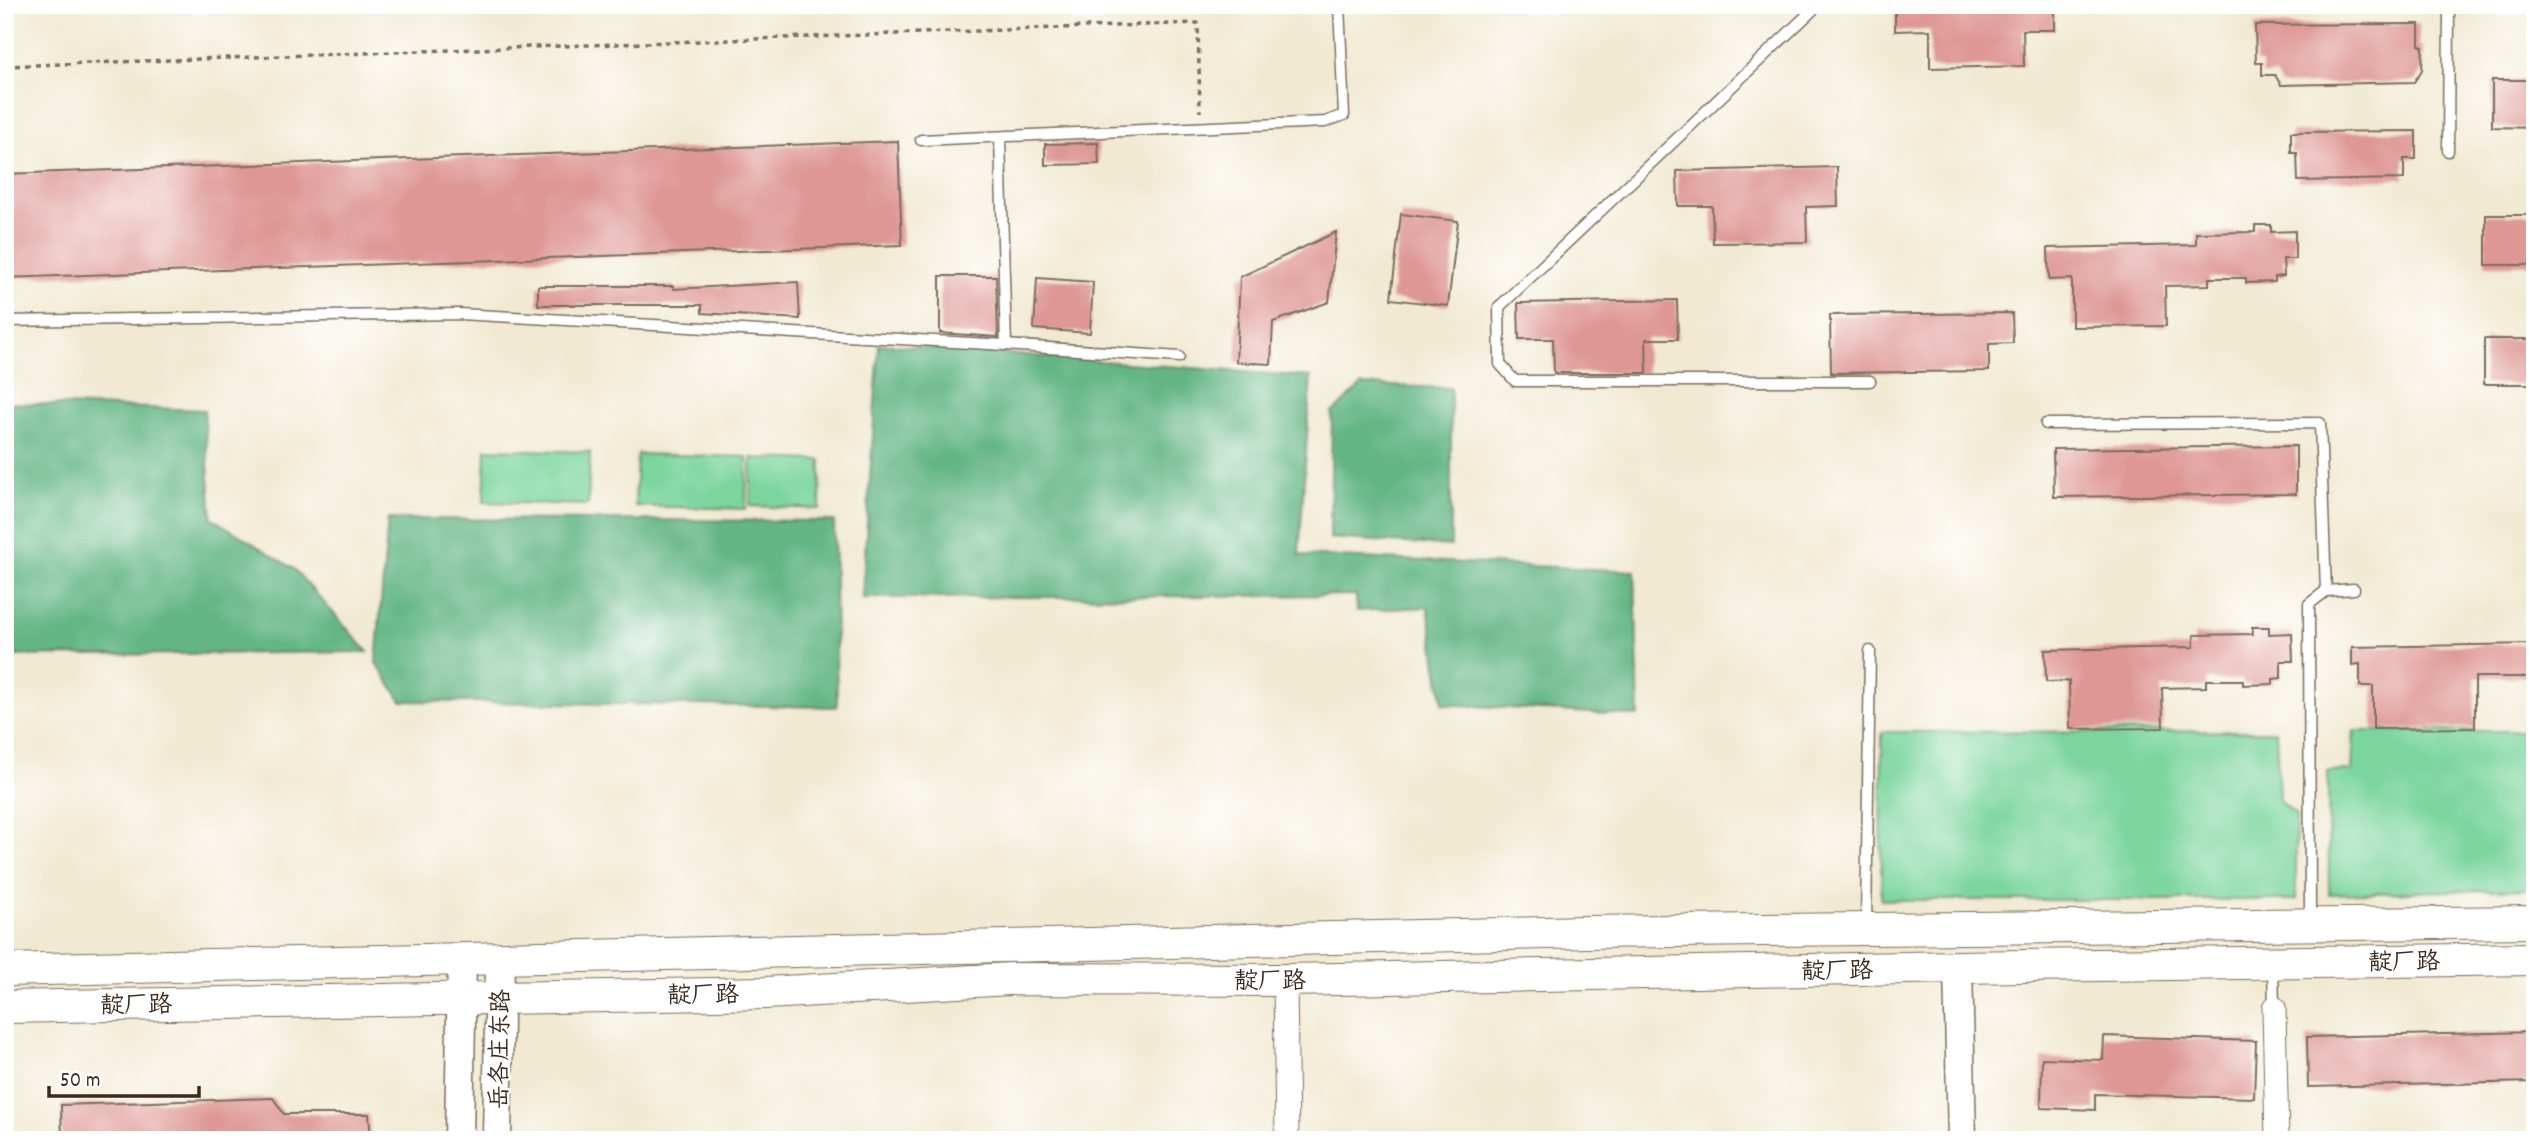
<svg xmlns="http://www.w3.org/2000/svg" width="2540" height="1145" font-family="Dekko,'LXGW WenKai TC',sans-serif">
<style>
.green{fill:#7bd59c;stroke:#5b805d;stroke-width:2}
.forest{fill:#64b684;stroke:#507051;stroke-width:2}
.building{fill:#de9793}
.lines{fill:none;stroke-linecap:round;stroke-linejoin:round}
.service-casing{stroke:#7b6d5d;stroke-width:13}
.minor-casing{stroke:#7b6d5d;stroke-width:25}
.tertiary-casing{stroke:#7b6d5d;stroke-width:31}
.secondary-casing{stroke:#7b6d5d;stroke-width:34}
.path{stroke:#7b6d5d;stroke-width:3.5;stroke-dasharray:5 5;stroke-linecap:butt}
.service{stroke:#fff;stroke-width:10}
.minor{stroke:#fff;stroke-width:23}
.tertiary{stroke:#fff;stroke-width:28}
.secondary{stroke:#fff;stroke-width:32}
.labels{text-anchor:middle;stroke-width:5;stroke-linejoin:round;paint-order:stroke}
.street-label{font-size:24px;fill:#3b2a1e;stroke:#fff}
</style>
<rect width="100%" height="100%" fill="#fff"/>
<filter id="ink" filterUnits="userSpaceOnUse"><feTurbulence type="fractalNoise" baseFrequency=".0143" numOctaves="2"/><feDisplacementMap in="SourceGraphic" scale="14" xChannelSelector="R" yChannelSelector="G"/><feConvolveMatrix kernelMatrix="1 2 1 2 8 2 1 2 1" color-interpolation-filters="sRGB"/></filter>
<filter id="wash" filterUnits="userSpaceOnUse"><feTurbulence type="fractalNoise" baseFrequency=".00686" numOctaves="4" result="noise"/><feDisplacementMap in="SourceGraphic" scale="28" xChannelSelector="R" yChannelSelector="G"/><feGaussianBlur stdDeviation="1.57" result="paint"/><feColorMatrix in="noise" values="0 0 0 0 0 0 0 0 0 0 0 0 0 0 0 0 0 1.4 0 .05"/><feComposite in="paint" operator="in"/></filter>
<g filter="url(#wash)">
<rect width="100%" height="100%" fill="#f1e9d1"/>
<!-- green -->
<g class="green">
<polygon points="486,449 590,452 588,505 484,502"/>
<polygon points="637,454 747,457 746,509 635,506"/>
<polygon points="751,458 821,460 820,509 750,506"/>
<polygon points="2276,731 2279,800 2296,815 2296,900 1881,900 1882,732"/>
<polygon points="2354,731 2535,731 2535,889 2329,894 2328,772 2352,771"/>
</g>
<!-- forest -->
<g class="forest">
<polygon points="879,344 1311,377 1299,555 1635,571 1639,716 1443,704 1428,607 1357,611 1356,595 862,598"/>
<polygon points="1362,385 1451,388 1451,546 1330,538 1332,413"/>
<polygon points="5,403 204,410 212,518 294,569 368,652 5,656"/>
<polygon points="388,519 834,521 837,707 402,701 376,663"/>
</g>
<g id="blocks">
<!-- building -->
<g class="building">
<polygon points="1895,5 2055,5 2055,30 2023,30 2024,66 1930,68 1930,30 1895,31"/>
<polygon points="2419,24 2419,45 2423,47 2422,70 2414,82 2281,85 2275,75 2262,75 2262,63 2256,63 2255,25"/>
<polygon points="2492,80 2535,80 2535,128 2492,127"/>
<polygon points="2416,131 2416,159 2404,159 2404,179 2298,181 2297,153 2291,153 2291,132"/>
<polygon points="898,141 902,245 5,278 5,174"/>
<polygon points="1098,143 1099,164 1045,165 1045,144"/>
<polygon points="1837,167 1838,206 1806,207 1807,242 1713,243 1712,206 1678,206 1677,171"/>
<polygon points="1401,214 1458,221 1448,306 1391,299"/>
<rect x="2486" y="215" width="49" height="50"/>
<polygon points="2255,225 2271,225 2271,232 2295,231 2295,259 2283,259 2284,276 2275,277 2275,282 2246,283 2246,278 2209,278 2209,285 2165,286 2166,326 2072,327 2072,279 2049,280 2048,248 2196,245 2196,233 2255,232"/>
<polygon points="1336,232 1329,302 1273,322 1271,364 1236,362 1240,277"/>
<polygon points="940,276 996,276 998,337 940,333"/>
<polygon points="1037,278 1093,282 1090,333 1034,329"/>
<polygon points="798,282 800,319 702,313 702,305 538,305 538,286 674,286 674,289"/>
<polygon points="1677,300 1678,339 1646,339 1647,373 1554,373 1553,339 1519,339 1518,303"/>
<polygon points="2012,313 2013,343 1989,344 1989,371 1831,373 1830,315"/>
<rect x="2484" y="339" width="51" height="45"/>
<polygon points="2296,446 2296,494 2054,497 2053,449"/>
<polygon points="2252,627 2269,627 2269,634 2292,633 2293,661 2281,661 2281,678 2273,679 2273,684 2243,685 2243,680 2206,680 2206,687 2162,688 2163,728 2070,729 2069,681 2046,682 2045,650 2194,647 2194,635 2252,634"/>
<polygon points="2535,644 2535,677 2475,677 2475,728 2373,729 2373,686 2360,686 2360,664 2352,665 2352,647"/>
<polygon points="2535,1032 2535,1082 2308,1087 2307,1037"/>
<polygon points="2104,1036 2256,1041 2254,1098 2095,1094 2095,1110 2041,1108 2042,1058 2103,1060"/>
<polygon points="273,1098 284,1114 369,1114 371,1140 62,1140 61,1105"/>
</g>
</g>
</g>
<g filter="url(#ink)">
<use href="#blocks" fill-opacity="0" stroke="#7b6d5d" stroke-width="2"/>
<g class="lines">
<defs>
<g id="service">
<polyline points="1818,5 1499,307 1500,364 1515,381 1870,381"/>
<polyline points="1000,138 1006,345"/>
<polyline points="921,140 1325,122 1344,115 1339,5"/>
<polyline points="2448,151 2449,5"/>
<polyline points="5,321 459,314 1006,345 1179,357"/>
<polyline points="2046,424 2320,423 2326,591 2309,604 2310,922"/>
<polyline points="2326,591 2354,589"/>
<polyline points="1866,927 1870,651"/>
<polyline points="2273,965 2274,1008"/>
</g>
<g id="minor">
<polyline points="1285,980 1287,1140"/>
<polyline points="2274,1008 2277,1140"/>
</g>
<g id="tertiary">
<polyline points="1958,967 1962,1140"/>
<polyline points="459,1140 462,959"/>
<polyline points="497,1140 500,958"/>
</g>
<g id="secondary">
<polyline points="5,970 1586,932 2535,922"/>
<polyline points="5,1007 766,993 1010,979 1285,980 1958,967 2535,959"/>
</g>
</defs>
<!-- service casing -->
<use href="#service" class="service-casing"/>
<!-- minor casing -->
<use href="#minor" class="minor-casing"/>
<!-- tertiary casing -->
<use href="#tertiary" class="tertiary-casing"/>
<!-- secondary casing -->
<use href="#secondary" class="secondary-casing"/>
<!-- path -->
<polyline class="path" points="5,66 1198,23 1200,112"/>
<!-- service -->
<use href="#service" class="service"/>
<!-- minor -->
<use href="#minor" class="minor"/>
<!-- tertiary -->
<use href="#tertiary" class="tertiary"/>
<!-- secondary -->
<use href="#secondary" class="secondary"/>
</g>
</g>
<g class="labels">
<!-- street labels -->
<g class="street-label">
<text transform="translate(2404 961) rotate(-1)" y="8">靛厂路</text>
<text transform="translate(1837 970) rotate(-1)" y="8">靛厂路</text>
<text x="1270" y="988">靛厂路</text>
<text transform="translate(703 994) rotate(-1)" y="8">靛厂路</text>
<text transform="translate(136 1004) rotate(-1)" y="8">靛厂路</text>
<text transform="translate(499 1049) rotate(-89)" y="8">岳各庄东路</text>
</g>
</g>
<!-- margin -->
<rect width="2540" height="1145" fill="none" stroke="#fff" stroke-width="28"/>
<!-- scale -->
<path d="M49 1086v10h150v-10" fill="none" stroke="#3b2a1e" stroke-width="3.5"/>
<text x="60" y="1086" font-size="21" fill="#3b2a1e" stroke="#ffffff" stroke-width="5" paint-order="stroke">50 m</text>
</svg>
